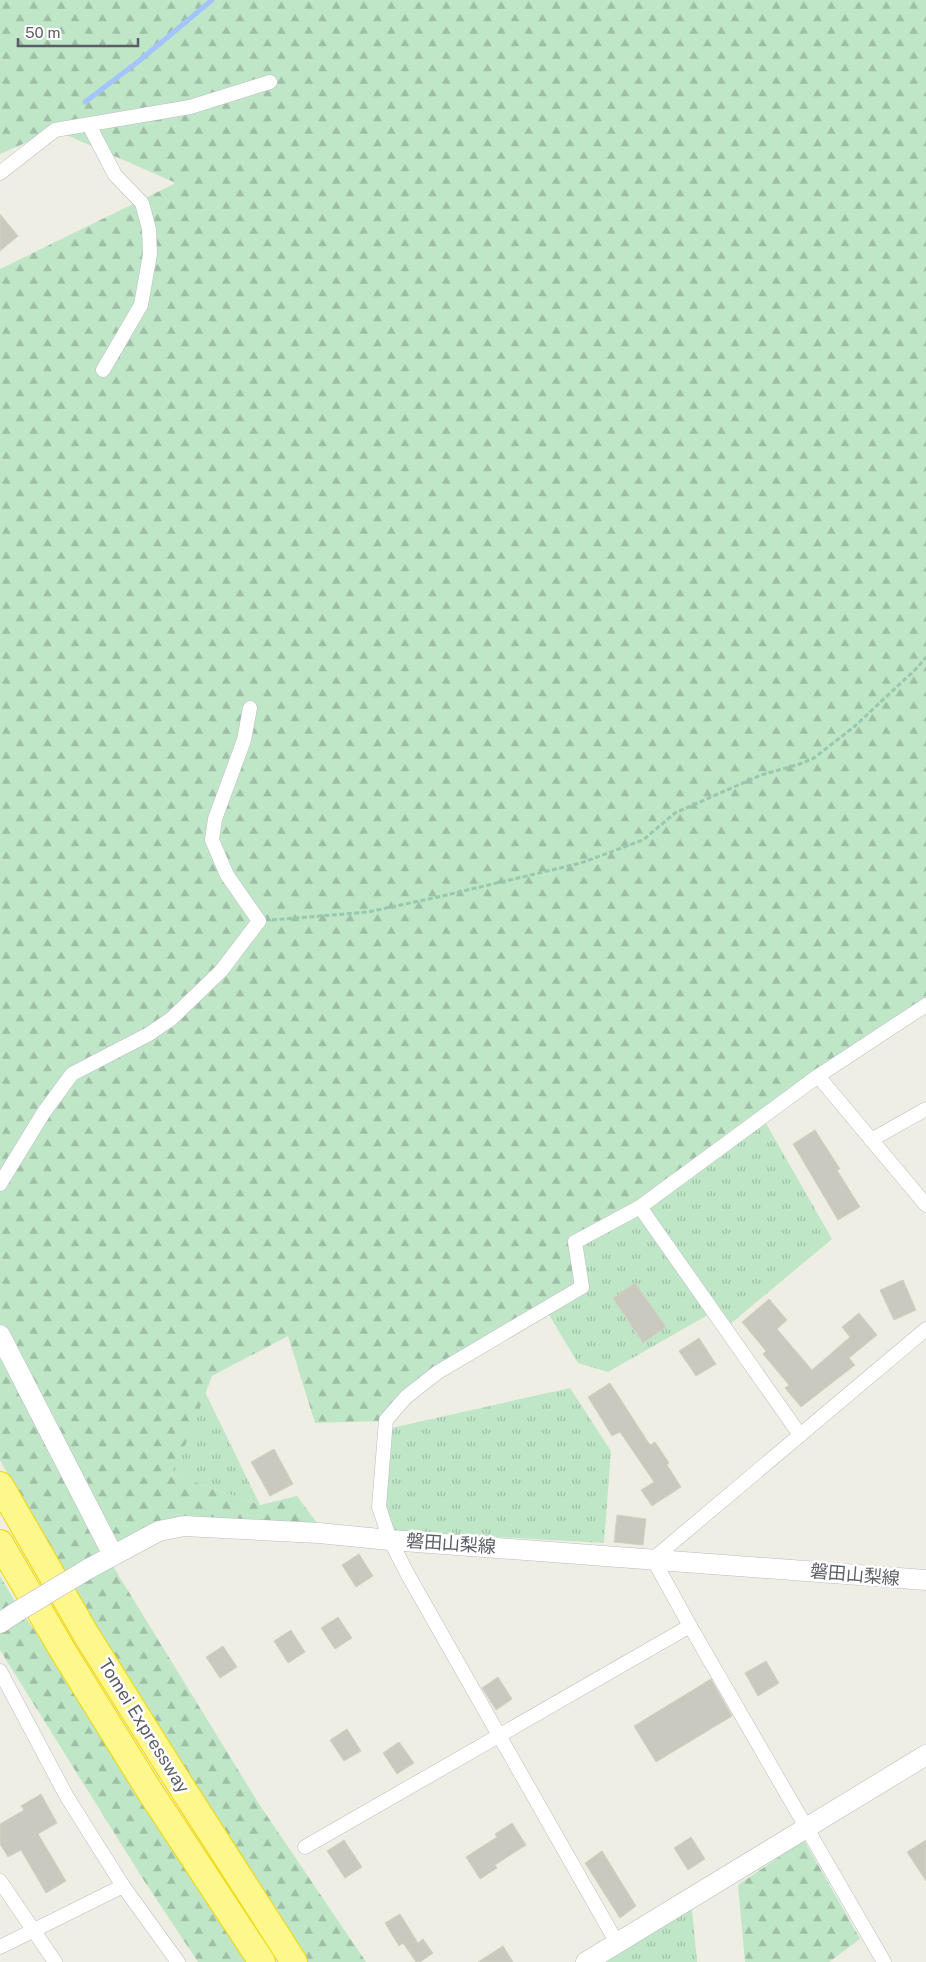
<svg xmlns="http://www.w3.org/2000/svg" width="926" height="1962" font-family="'Public Sans','Noto Sans JP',sans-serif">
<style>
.grass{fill:url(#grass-tufts)}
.forest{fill:url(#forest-firs)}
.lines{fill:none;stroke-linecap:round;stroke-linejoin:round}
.stream{stroke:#a3c5ff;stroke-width:5}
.building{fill:#c9c9c0;stroke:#d3d1c2}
.street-casing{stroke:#bbbcc3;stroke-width:15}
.secondary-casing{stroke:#b9bbc2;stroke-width:21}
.highway-casing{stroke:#f2d700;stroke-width:28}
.path{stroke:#99c7af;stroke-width:3;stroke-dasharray:5 2.5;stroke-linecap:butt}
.street{stroke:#fff;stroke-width:14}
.secondary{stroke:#fff;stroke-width:20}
.highway{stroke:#fdf78c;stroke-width:26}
.secondary-bridge-casing{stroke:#b9bbc2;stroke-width:21;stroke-linecap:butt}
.secondary-bridge{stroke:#fff;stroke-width:20}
.labels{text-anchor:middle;stroke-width:5;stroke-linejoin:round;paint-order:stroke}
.street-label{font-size:18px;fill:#5c5e65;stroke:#fff}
</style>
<defs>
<pattern id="grass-tufts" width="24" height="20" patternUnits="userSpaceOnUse" patternTransform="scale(1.25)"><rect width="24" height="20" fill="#c0e6c8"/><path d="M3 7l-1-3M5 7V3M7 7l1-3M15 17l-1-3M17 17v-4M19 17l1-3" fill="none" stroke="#9fbea6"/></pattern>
<pattern id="forest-firs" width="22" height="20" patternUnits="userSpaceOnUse" patternTransform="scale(1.25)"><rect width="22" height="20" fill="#c0e6c8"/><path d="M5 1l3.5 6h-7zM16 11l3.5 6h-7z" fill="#9fbea6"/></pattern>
</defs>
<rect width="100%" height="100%" fill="#efeee4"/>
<!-- grass -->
<g class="grass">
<polygon points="763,1118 832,1239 729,1325 713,1312 608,1372 578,1363 549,1315 588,1292 581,1239"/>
<polygon points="570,1388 611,1451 604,1543 392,1531 379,1503 391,1428"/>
<polygon points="205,1392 260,1505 171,1474"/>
<polygon points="691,1898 697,1962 591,1962"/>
</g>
<!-- forest -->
<g class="forest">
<polygon points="0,0 926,0 926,1005 640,1207 576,1241 582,1287 462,1357 380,1421 315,1423 288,1336 212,1376 188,1439 171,1474 260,1505 297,1496 320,1527 188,1526 103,1550 259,1804 366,1962 307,1962 243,1869 47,1545 0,1460 0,269 176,183 55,130 0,154"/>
<polygon points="0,1576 13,1598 253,1962 198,1962 143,1879 0,1650"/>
<polygon points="804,1840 860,1939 829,1962 745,1962 738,1885"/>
</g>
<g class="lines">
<!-- stream -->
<polyline class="stream" points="85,102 139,61 212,0"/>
</g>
<!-- building -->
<g class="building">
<polygon points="0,214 18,236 0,251"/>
<polygon points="815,1130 840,1169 837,1170 860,1207 838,1220 793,1144"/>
<polygon points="903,1280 916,1310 894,1320 880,1290"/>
<polygon points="635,1283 666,1327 643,1343 613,1298"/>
<polygon points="769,1299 787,1320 777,1329 812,1370 850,1337 842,1327 859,1313 877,1335 849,1358 855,1365 801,1407 785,1388 789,1385 763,1354 766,1351 742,1322"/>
<polygon points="699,1338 716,1364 696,1376 679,1351"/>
<polygon points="610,1383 650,1445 655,1442 669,1463 667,1465 681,1487 652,1506 641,1490 654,1482 620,1432 612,1436 588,1397"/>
<polygon points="274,1449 293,1484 270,1496 251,1462"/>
<polygon points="617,1515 646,1519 643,1545 614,1542"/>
<polygon points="359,1554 373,1576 356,1587 342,1565"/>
<polygon points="338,1617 352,1638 335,1649 321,1628"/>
<polygon points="291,1630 305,1652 288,1663 274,1641"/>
<polygon points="223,1646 237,1667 220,1678 206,1657"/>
<polygon points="766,1661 779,1683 758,1696 745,1673"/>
<polygon points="498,1677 512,1699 496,1710 482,1688"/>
<polygon points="711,1679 732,1716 656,1762 634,1726"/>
<polygon points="347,1729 361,1751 344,1761 330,1740"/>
<polygon points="399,1742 414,1763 397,1774 383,1753"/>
<polygon points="41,1794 57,1823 38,1834 66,1881 46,1893 21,1850 8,1857 0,1844 0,1824 24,1810 21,1806"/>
<polygon points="512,1823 526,1845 495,1865 497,1868 480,1879 466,1857 497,1837 495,1834"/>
<polygon points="691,1837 705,1859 688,1870 674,1848"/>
<polygon points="344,1840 362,1867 345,1878 327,1851"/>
<polygon points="926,1840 926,1881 907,1852"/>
<polygon points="602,1851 636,1906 620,1918 585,1863"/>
<polygon points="400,1914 418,1943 423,1939 433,1953 420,1962 416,1962 403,1943 399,1946 385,1923"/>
<polygon points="503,1946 513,1962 478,1962"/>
</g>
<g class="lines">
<defs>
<g id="street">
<polyline points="89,125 115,175 142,203 149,229 150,254 141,305 103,370"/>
<polyline points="0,173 55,130 190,107 270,82"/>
<polyline points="818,1076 926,1205"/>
<polyline points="871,1140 926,1109"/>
<polyline points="0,1184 44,1112 72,1074 149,1034 171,1019 221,971 259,921 227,875 212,840 215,819 244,740 250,708"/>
<polyline points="640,1207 800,1435"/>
<polyline points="0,1671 67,1797 123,1886 178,1962"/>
<polyline points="305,1847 690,1626"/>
<polyline points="0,1881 55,1962"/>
<polyline points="617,1943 408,1575 390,1540 379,1507 386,1420 406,1397 438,1372 582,1287 575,1242 640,1207 818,1076 926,1005"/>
<polyline points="0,1947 123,1886"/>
<polyline points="884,1962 690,1626 653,1559 926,1329"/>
</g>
<g id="secondary">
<polyline points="0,1335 113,1555"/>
<polyline points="88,1569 159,1531 184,1526 319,1533 390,1540 926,1580"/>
<polyline points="0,1623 15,1613"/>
<polyline points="586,1962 926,1755"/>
</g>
<g id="highway">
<polyline points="0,1485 87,1636 174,1775 294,1962"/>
<polyline points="0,1543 63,1651 149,1790 262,1962"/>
</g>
</defs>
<!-- street casing -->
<use href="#street" class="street-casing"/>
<!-- secondary casing -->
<use href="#secondary" class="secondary-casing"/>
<!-- highway casing -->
<use href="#highway" class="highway-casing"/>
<!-- path -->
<polyline class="path" points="272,920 368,912 438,897 581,863 643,840 675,813 761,775 800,764 814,758 855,726 918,667 926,657"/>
<!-- street -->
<use href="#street" class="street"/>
<!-- secondary -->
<use href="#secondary" class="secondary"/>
<!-- highway -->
<use href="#highway" class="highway"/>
<defs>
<polyline id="secondary-bridge" points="15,1613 88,1569"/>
</defs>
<!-- secondary-bridge casing -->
<use href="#secondary-bridge" class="secondary-bridge-casing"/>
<!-- secondary-bridge -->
<use href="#secondary-bridge" class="secondary-bridge"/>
</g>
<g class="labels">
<!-- street labels -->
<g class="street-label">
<text transform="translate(451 1544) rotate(4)" y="6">磐田山梨線</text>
<text transform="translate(855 1575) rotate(5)" y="6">磐田山梨線</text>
<text transform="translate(144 1726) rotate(58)" y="6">Tomei Expressway</text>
</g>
</g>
<!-- scale -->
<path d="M18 38v8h120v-8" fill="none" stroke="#5c5e65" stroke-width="2.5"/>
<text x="25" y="38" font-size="15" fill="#5c5e65" stroke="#ffffff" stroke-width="4" paint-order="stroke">50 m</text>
</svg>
